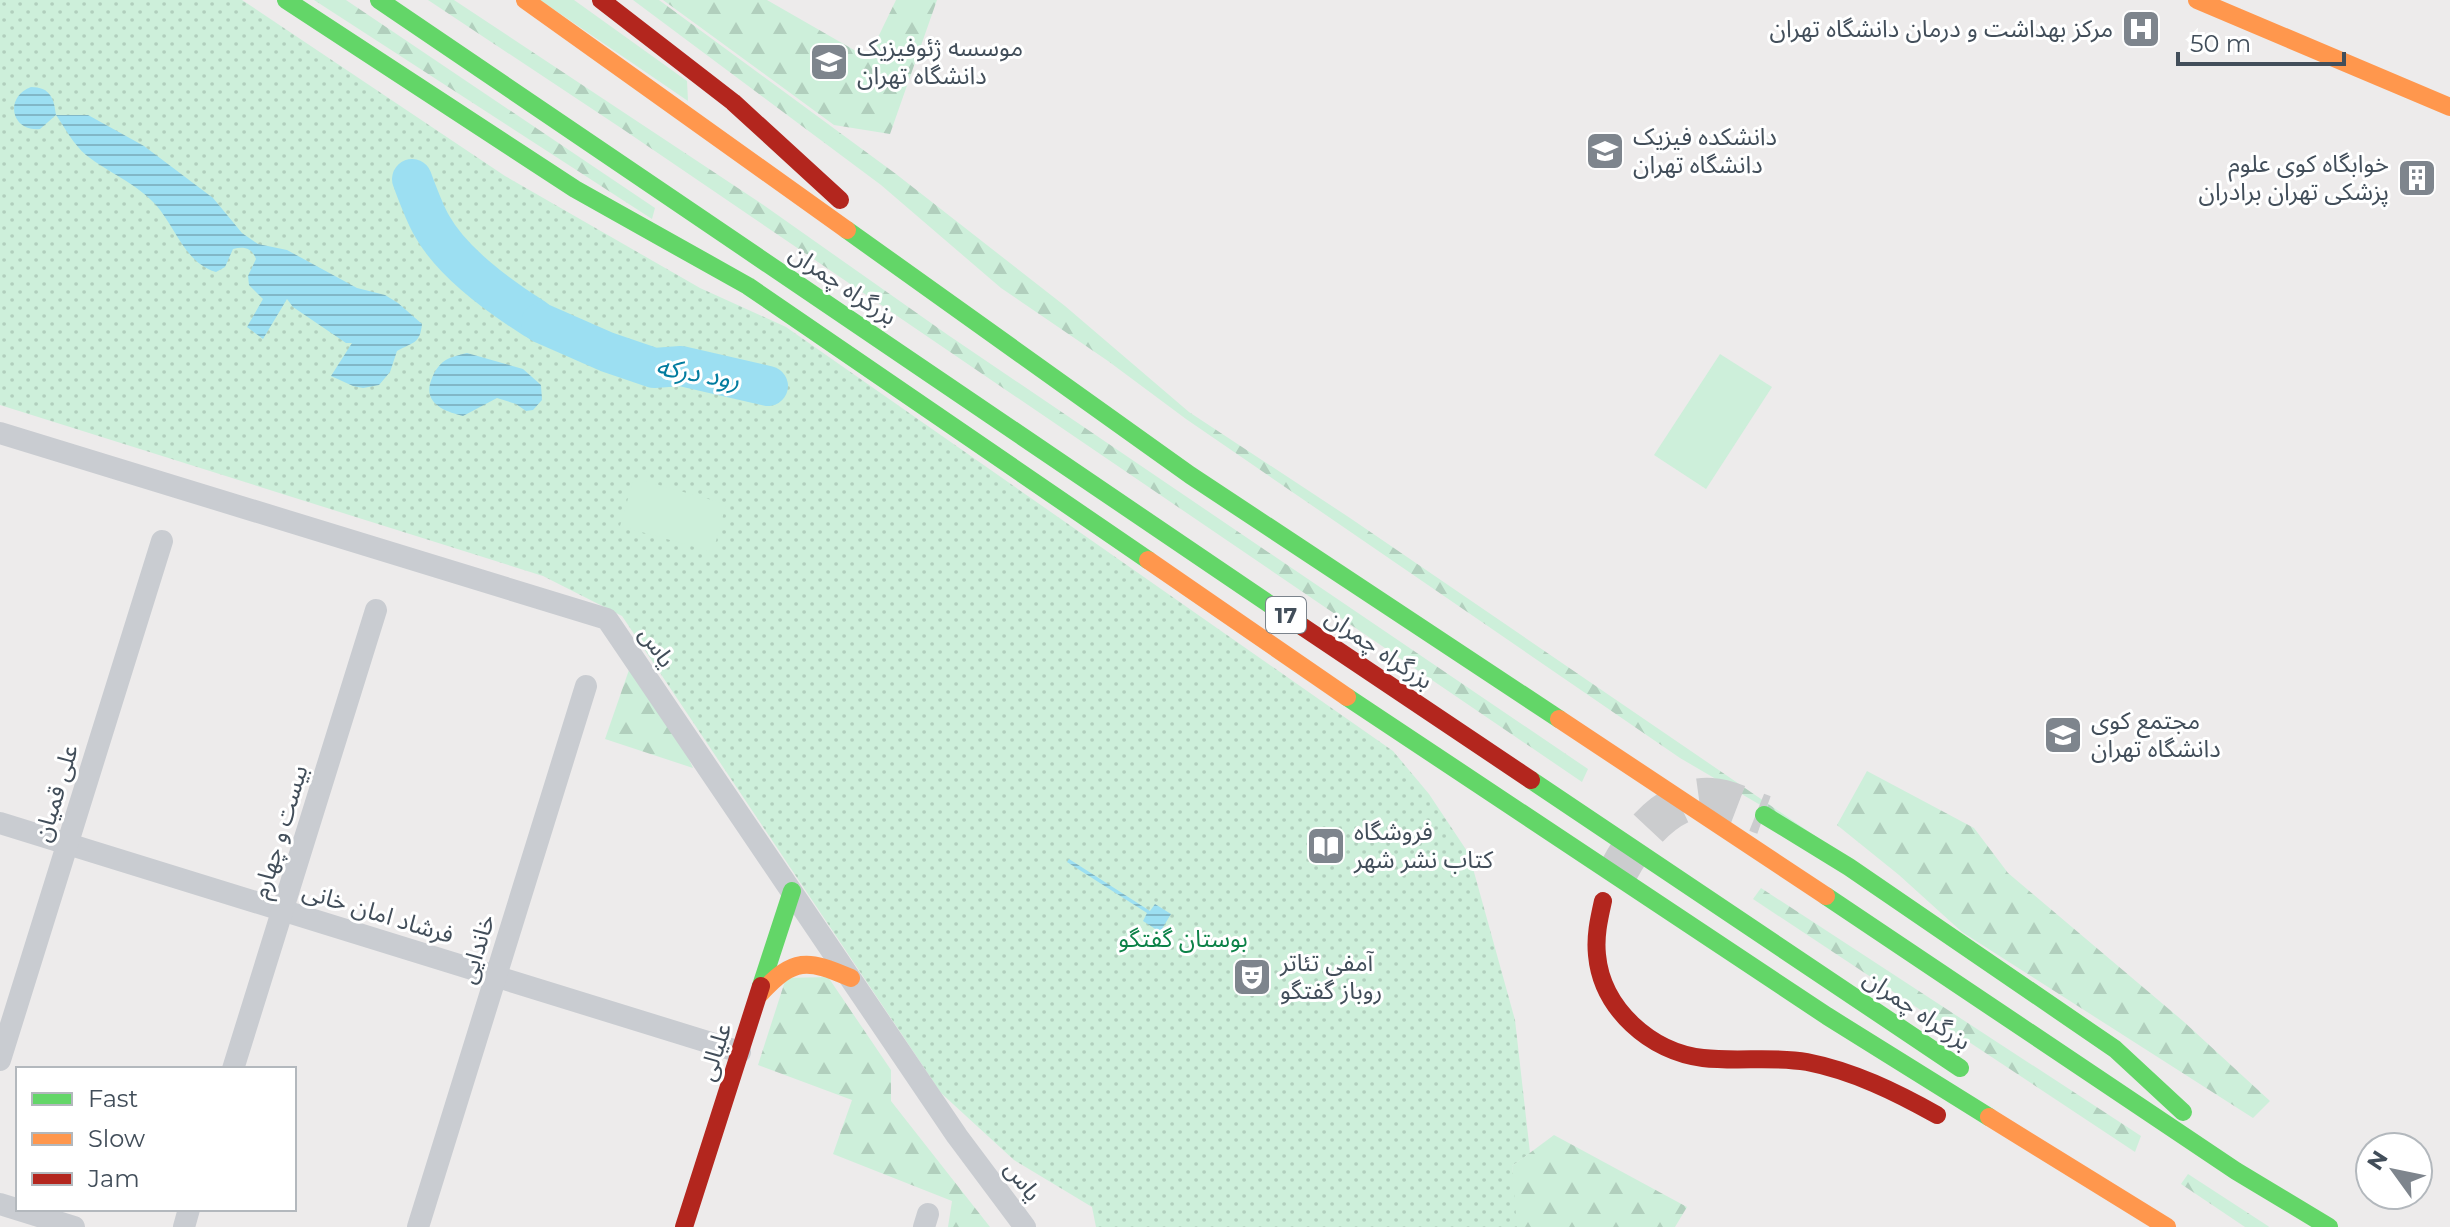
<svg xmlns="http://www.w3.org/2000/svg" width="2450" height="1227" font-family="Montserrat,'Noto Sans Arabic',sans-serif">
<style>
.grass{fill:url(#grass-dots)}
.forest{fill:url(#forest-firs)}
.garden{fill:#cdefda}
.water{fill:url(#water-rules)}
.lines{fill:none;stroke-linecap:round;stroke-linejoin:round}
.river{stroke:#9cdff2;stroke-width:40}
.highway-tunnel{stroke:#cbccce;stroke-width:40;stroke-dasharray:40 20;stroke-linecap:butt}
.street{stroke:#c9ccd1;stroke-width:22}
.fast{stroke:#63d668;stroke-width:18}
.slow{stroke:#ff974d;stroke-width:18}
.jam{stroke:#b3261e;stroke-width:18}
.labels{text-anchor:middle;stroke-width:6;stroke-linejoin:round;paint-order:stroke}
.shield{fill:#fff;stroke:#7b838c;stroke-width:2}
.shield-label{font-size:22px;font-weight:bold;fill:#424e5a}
.poi-label{font-size:24px;fill:#424e5a;stroke:#fff;text-anchor:start}
.street-label{font-size:24px;fill:#424e5a;stroke:#fff}
.park-label{font-size:24px;fill:#0c8248;stroke:#fff}
.water-label{font-size:26px;font-style:italic;fill:#027c9f;stroke:#fff}
</style>
<defs>
<pattern id="grass-dots" width="8" height="8" patternUnits="userSpaceOnUse" patternTransform="scale(2)"><rect width="8" height="8" fill="#cdefda"/><path d="M2 2h.1M6 6h.1" fill="none" stroke="#b1cfbd" stroke-width="1.8" stroke-linecap="round"/></pattern>
<pattern id="forest-firs" width="22" height="20" patternUnits="userSpaceOnUse" patternTransform="scale(2)"><rect width="22" height="20" fill="#cdefda"/><path d="M5 1l3.5 6h-7zM16 11l3.5 6h-7z" fill="#b1cfbd"/></pattern>
<pattern id="water-rules" width="6" height="5" patternUnits="userSpaceOnUse" patternTransform="scale(2)"><rect width="6" height="5" fill="#9cdff2"/><path d="M0 2.5h6" fill="none" stroke="#81b7c7"/></pattern>
</defs>
<rect width="100%" height="100%" fill="#edebeb"/>
<!-- grass -->
<polygon class="grass" points="0,0 242,0 505,176 700,288 786,327 1393,751 1429,794 1469,854 1515,1020 1530,1153 1512,1166 1520,1227 1096,1227 1092,1207 1014,1160 941,1093 622,616 543,576 0,405"/>
<!-- forest -->
<g class="forest">
<polygon points="314,0 346,0 655,208 652,219"/>
<polygon points="428,0 454,0 759,202 948,335 1588,769 1582,782 624,130"/>
<polygon points="633,0 659,0 896,174 1065,306 1189,412 1350,518 1827,844 1680,758 1186,419 1108,361 1001,288 881,185"/>
<polygon points="663,0 767,0 868,58 896,0 937,0 890,134 834,125"/>
<polygon points="630,667 688,757 693,768 605,739"/>
<polygon points="1867,771 1974,828 2008,873 2183,1021 2270,1101 2253,1118 1962,932 1899,875 1837,825"/>
<polygon points="1761,888 2141,1136 2135,1152 1753,899"/>
<polygon points="828,977 891,1070 891,1101 990,1227 948,1227 952,1201 833,1154 852,1100 758,1065 786,978"/>
<polygon points="1554,1135 1687,1207 1675,1227 1517,1227 1512,1166"/>
<polygon points="2188,1174 2268,1226 2269,1227 2245,1227 2181,1184"/>
</g>
<!-- garden -->
<g class="garden">
<polygon points="540,0 574,0 687,81 688,101"/>
<polygon points="1720,354 1772,387 1706,489 1654,455"/>
<polygon points="634,478 726,504 713,552 620,526"/>
</g>
<!-- water -->
<g class="water">
<path d="M31,87C50,87 54,98 56,115H88L144,146L213,198L242,233L258,244L287,250L357,288L385,295L398,303L422,324C420,344 413,342 397,351L390,372L379,385L363,388L353,386L331,376L352,343H346L293,307L287,299L263,339L247,327L263,299L249,285L248,276L256,259C252,248 244,246 233,249L225,267L216,272C185,263 176,228 156,205C136,183 109,173 86,155C74,145 65,128 56,115L40,129C11,132 4,97 31,87Z"/>
<path d="M467,353L523,369L541,385L542,400L533,410L526,411L516,404L497,398L463,416C447,412 425,405 430,384C433,375 435,369 443,362C449,357 459,355 467,353Z"/>
<polygon points="1069,859 1150,911 1155,904 1171,914 1160,932 1143,921 1147,913 1067,862"/>
</g>
<g class="lines">
<!-- river -->
<g class="river">
<path d="M412,179C418,195 424,212 432,226C452,262 500,297 535,319"/>
<polyline points="541,323 607,352 654,368 681,366 768,386"/>
</g>
<!-- highway-tunnel -->
<path class="highway-tunnel" d="M1615,878C1632,842 1667,795 1711,798C1729,799 1747,809 1764,815"/>
<!-- street -->
<g class="street">
<polyline points="0,433 607,619 957,1136 1025,1227"/>
<polyline points="0,823 740,1052"/>
<polyline points="0,1060 162,541"/>
<polyline points="233,1069 376,610"/>
<polyline points="0,1204 74,1227"/>
<polyline points="184,1227 189,1209"/>
<polyline points="418,1227 586,686"/>
<polyline points="924,1227 928,1214"/>
</g>
<!-- fast -->
<g class="fast">
<polyline points="286,0 575,189 748,286 1148,560"/>
<polyline points="379,0 1303,627"/>
<polyline points="847,230 1190,475 1559,719"/>
<polyline points="1347,697 1827,1016 1989,1117"/>
<polyline points="1531,780 1960,1068"/>
<polyline points="1764,815 1849,867 2115,1049 2183,1112"/>
<polyline points="1826,896 2236,1171 2329,1227"/>
<polyline points="761,986 792,891"/>
</g>
<!-- slow -->
<g class="slow">
<polyline points="525,0 847,230"/>
<polyline points="2197,0 2450,107"/>
<polyline points="1148,560 1347,697"/>
<polyline points="1559,719 1826,896"/>
<path d="M760,994C794,957 807,959 851,978"/>
<polyline points="1989,1117 2167,1227"/>
</g>
<!-- jam -->
<g class="jam">
<polyline points="601,0 733,102 840,200"/>
<polyline points="1303,627 1531,780"/>
<path d="M1603,901C1599,919 1595,936 1597,955C1602,1009 1651,1052 1703,1058C1738,1062 1773,1056 1807,1062C1853,1071 1896,1092 1937,1115"/>
<polyline points="684,1227 761,986"/>
</g>
</g>
<!-- icons -->
<defs>
<symbol id="hospital-square" viewBox="-11 -11 22 22"><rect x="-9" y="-9" width="18" height="18" rx="4" fill="#7e858d" stroke="#fff"/><path d="M-5-5h3v3.5h4V-5h3V5h-3V1.5h-4V5h-3Z" fill="#fff"/></symbol>
<symbol id="university-square" viewBox="-11 -11 22 22"><rect x="-9" y="-9" width="18" height="18" rx="4" fill="#7e858d" stroke="#fff"/><path d="M0-5L7-2L0 1L-7-2ZM-4 1L0 2.5L4 1V4Q0 6-4 4Z" fill="#fff"/></symbol>
<symbol id="building-square" viewBox="-11 -11 22 22"><rect x="-9" y="-9" width="18" height="18" rx="4" fill="#7e858d" stroke="#fff"/><path d="M-4-6H4V6H1V3H-1V6H-4ZM-2.5-4.3h1.7v1.8h-1.7ZM.8-4.3h1.7v1.8H.8ZM-2.5-1h1.7V.8h-1.7ZM.8-1h1.7V.8H.8Z" fill="#fff"/></symbol>
<symbol id="library-square" viewBox="-11 -11 22 22"><rect x="-9" y="-9" width="18" height="18" rx="4" fill="#7e858d" stroke="#fff"/><path d="M-6-4Q-3-5.5-.7-3.5V5Q-3 3-6 4ZM6-4Q3-5.5 .7-3.5V5Q3 3 6 4Z" fill="#fff"/></symbol>
<symbol id="theatre-square" viewBox="-11 -11 22 22"><rect x="-9" y="-9" width="18" height="18" rx="4" fill="#7e858d" stroke="#fff"/><path d="M-5-5.5Q0-4 5-5.5V0Q5 5 0 6Q-5 5-5 0ZM-3.3-2.5H-1v1.5H-3.3ZM1-2.5H3.3v1.5H1ZM-2.8 1Q0 5.5 2.8 1Z" fill="#fff"/></symbol>
</defs>
<g fill-rule="evenodd">
<use href="#hospital-square" x="2119" y="7" width="44" height="44"/>
<use href="#university-square" x="807" y="40" width="44" height="44"/>
<use href="#university-square" x="1583" y="129" width="44" height="44"/>
<use href="#building-square" x="2395" y="156" width="44" height="44"/>
<use href="#university-square" x="2041" y="713" width="44" height="44"/>
<use href="#library-square" x="1304" y="824" width="44" height="44"/>
<use href="#theatre-square" x="1230" y="955" width="44" height="44"/>
</g>
<g class="labels">
<!-- shield labels -->
<rect class="shield" x="1266" y="597" width="40" height="36" rx="6"/>
<g class="shield-label">
<text x="1286" y="623">17</text>
</g>
<!-- poi labels -->
<g class="poi-label">
<text x="2113" y="37" text-anchor="end">مرکز بهداشت و درمان دانشگاه تهران</text>
<text x="857" y="56">موسسه ژئوفیزیک<tspan x="857" dy="28">دانشگاه تهران</tspan></text>
<text x="1633" y="145">دانشکده فیزیک<tspan x="1633" dy="28">دانشگاه تهران</tspan></text>
<text x="2389" y="172" text-anchor="end">خوابگاه کوی علوم<tspan x="2389" dy="28">پزشکی تهران برادران</tspan></text>
<text x="2091" y="729">مجتمع کوی<tspan x="2091" dy="28">دانشگاه تهران</tspan></text>
<text x="1354" y="840">فروشگاه<tspan x="1354" dy="28">کتاب نشر شهر</tspan></text>
<text x="1280" y="971">آمفی تئاتر<tspan x="1280" dy="28">روباز گفتگو</tspan></text>
</g>
<!-- street labels -->
<g class="street-label">
<text transform="translate(843 285) rotate(34)" y="8">بزرگراه چمران</text>
<text transform="translate(657 647) rotate(56)" y="8">یاس</text>
<text transform="translate(1379 649) rotate(34)" y="8">بزرگراه چمران</text>
<text transform="translate(56 793) rotate(-73)" y="8">علی قمیان</text>
<text transform="translate(280 832) rotate(-73)" y="8">بیست و چهارم</text>
<text transform="translate(378 913) rotate(17)" y="8">فرشاد امان خانی</text>
<text transform="translate(477 949) rotate(-73)" y="8">خاندایی</text>
<text transform="translate(1917 1010) rotate(34)" y="8">بزرگراه چمران</text>
<text transform="translate(715 1052) rotate(-72)" y="8">علیالی</text>
<text transform="translate(1023 1181) rotate(53)" y="8">یاس</text>
</g>
<!-- park labels -->
<g class="park-label">
<text x="1183" y="947">بوستان گفتگو</text>
</g>
<!-- water labels -->
<g class="water-label">
<text transform="translate(698 373) rotate(10)" y="9">رود درکه</text>
</g>
</g>
<!-- legend -->
<rect x="16" y="1067" width="280" height="144" fill="#ffffff" stroke="#b3b8bd" stroke-width="2"/>
<rect x="32" y="1093" width="40" height="12" fill="#63d668" stroke="#b3b8bd" stroke-width="2"/>
<text x="88" y="1107" font-size="24" fill="#424e5a">Fast</text>
<rect x="32" y="1133" width="40" height="12" fill="#ff974d" stroke="#b3b8bd" stroke-width="2"/>
<text x="88" y="1147" font-size="24" fill="#424e5a">Slow</text>
<rect x="32" y="1173" width="40" height="12" fill="#b3261e" stroke="#b3b8bd" stroke-width="2"/>
<text x="88" y="1187" font-size="24" fill="#424e5a">Jam</text>
<!-- north arrow -->
<g transform="translate(2394 1171) rotate(303)"><circle r="38" fill="#ffffff" stroke="#b3b8bd" stroke-width="2"/>
<path d="M0-6L14 30L0 20L-14 30Z" fill="#7e858d"/>
<text y="-12" font-size="22" font-weight="bold" text-anchor="middle" fill="#424e5a">N</text>
</g>
<!-- scale -->
<path d="M2178 52v12h166v-12" fill="none" stroke="#424e5a" stroke-width="4"/>
<text x="2190" y="52" font-size="24" fill="#424e5a" stroke="#ffffff" stroke-width="6" paint-order="stroke">50 m</text>
</svg>
